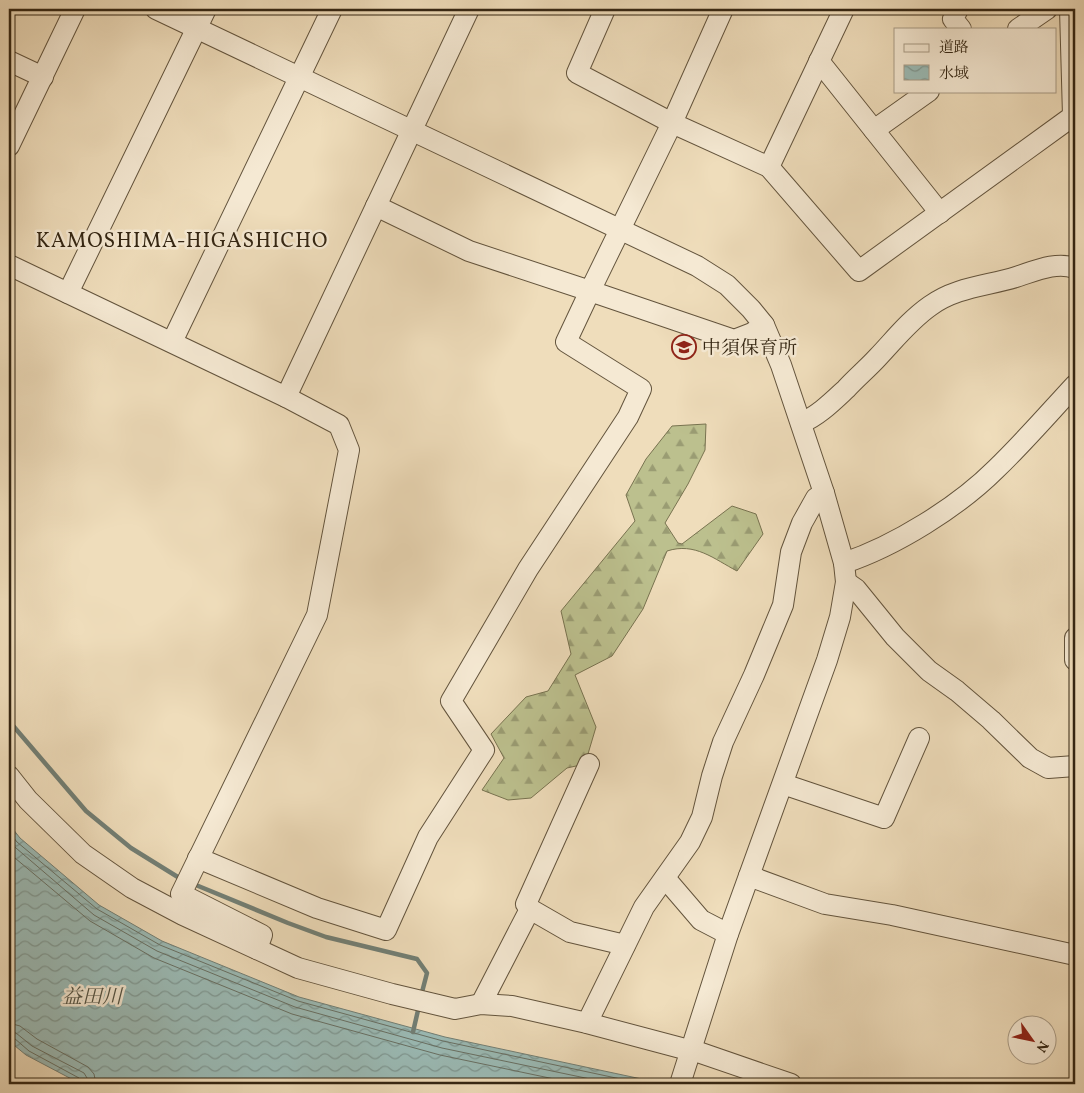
<svg xmlns="http://www.w3.org/2000/svg" width="1084" height="1093" font-family="Vollkorn,'Noto Serif JP',serif">
<style>
.forest{fill:url(#forest-firs);stroke:#787350}
.water{fill:url(#water-waves);stroke:#727f75}
.lines{fill:none;stroke-linecap:round;stroke-linejoin:round}
.shore{stroke:#687064;stroke-width:1}
.stream{stroke:#727f75;stroke-width:4.5}
.minor-casing{stroke:#63543d;stroke-width:22}
.minor{stroke:#f5e9d3;stroke-width:20}
.labels{text-anchor:middle;stroke-width:5;stroke-linejoin:round;paint-order:stroke}
.poi-label{font-size:19px;fill:#342613;stroke:#f5e9d3;text-anchor:start}
.water-label{font-size:20px;font-style:italic;fill:#535344;stroke:#f5e9d3}
.quarter-label{font-size:21px;letter-spacing:1px;fill:#342613;stroke:#f5e9d3}
</style>
<defs>
<pattern id="forest-firs" width="22" height="20" patternUnits="userSpaceOnUse" patternTransform="scale(1.25)"><rect width="22" height="20" fill="#bcc08e"/><path d="M5 1l3.5 6h-7zM16 11l3.5 6h-7z" fill="#9a9c73"/></pattern>
<pattern id="water-waves" width="16" height="10" patternUnits="userSpaceOnUse" patternTransform="scale(1.25)"><rect width="16" height="10" fill="#9bbbb6"/><path d="M0 5q4-4 8 0t8 0" fill="none" stroke="#7f9893"/></pattern>
</defs>
<rect width="100%" height="100%" fill="#efddbb"/>
<filter id="stains"><feTurbulence type="fractalNoise" baseFrequency=".004" numOctaves="4"/><feColorMatrix values="0 0 0 0 .2 0 0 0 0 .09 0 0 0 0 .02 0 0 0 .5 -.17"/></filter>
<radialGradient id="worn" r=".72"><stop offset=".6" stop-color="#630" stop-opacity="0"/><stop offset="1" stop-color="#630" stop-opacity=".3"/></radialGradient>
<!-- forest -->
<path class="forest" d="M706,424L705,450L688,484L665,523L678,543L682,544L732,506L756,514L763,534L737,571C714,559 695,542 667,551L643,609L612,656L575,675L596,727L585,764L567,768L531,798L508,800L482,790L504,758L491,734L526,697L548,691L571,654L561,611L635,521L626,495L646,459L672,426Z"/>
<!-- water -->
<polygon class="water" points="9,824 20,838 99,905 162,941 299,997 445,1037 665,1084 81,1084 26,1055 9,1041"/>
<g class="lines">
<!-- shore -->
<g class="shore">
<polyline points="9,832 17,842 97,909 160,945 298,1001 443,1041 644,1084"/>
<polyline points="9,842 94,915 157,951 295,1007 442,1048 614,1084"/>
<polyline points="9,853 90,921 154,958 292,1014 440,1055 578,1084"/>
<polyline points="9,1023 20,1026 37,1039 88,1067 94,1074 96,1084"/>
<polyline points="9,1031 16,1033 32,1046 84,1073 87,1078 89,1084"/>
<polyline points="9,1037 14,1038 29,1051 79,1078 82,1084"/>
</g>
<!-- stream -->
<g class="stream">
<polyline points="9,721 86,811 131,848 181,879"/>
<polyline points="191,883 288,923 326,937 417,959 427,973 421,996"/>
<polyline points="413,1032 419,1006"/>
</g>
<defs>
<g id="minor">
<polyline points="156,9 697,266 727,285 751,309 764,325 781,365 824,493 844,563 846,582 840,617 827,660 728,934 680,1084"/>
<polyline points="605,9 577,73 672,123 769,167 859,271 1073,116 1070,9"/>
<polyline points="958,9 953,19 961,29"/>
<polyline points="1018,29 1047,9"/>
<polyline points="9,61 43,77"/>
<polyline points="819,61 940,213"/>
<polyline points="874,130 929,91"/>
<polyline points="9,146 75,9"/>
<polyline points="769,167 844,9"/>
<polyline points="376,206 469,251 590,291 672,123 723,9"/>
<polyline points="9,265 286,397 469,9"/>
<polyline points="68,293 206,9"/>
<polyline points="172,342 332,9"/>
<path d="M801,423C818,416 832,402 846,389C856,378 868,368 878,357C895,339 910,320 930,306C956,287 987,286 1016,277C1035,271 1056,261 1075,268"/>
<path d="M844,563C895,546 958,507 996,469C1024,442 1049,413 1075,385"/>
<polyline points="846,582 856,589 895,637 929,671 957,691 991,720 1030,758 1048,768 1075,766"/>
<polyline points="1075,638 1075,660"/>
<polyline points="9,776 28,800 83,854 132,888 183,915 298,968 392,994 455,1009 481,1004 512,1006 587,1023 681,1048"/>
<polyline points="783,784 884,818 919,738"/>
<polyline points="198,858 317,908 386,930 428,837 484,750 451,701 528,569 628,417 641,389 566,342 590,291 734,340 752,333 764,325"/>
<polyline points="749,876 825,904 892,915 1075,955"/>
<polyline points="665,878 701,920 728,934"/>
<polyline points="530,909 526,904 589,764"/>
<polyline points="257,949 262,935 181,894 317,615 349,450 339,425 286,397"/>
<polyline points="481,1004 530,909 570,932 625,945"/>
<polyline points="587,1023 644,907 690,842 702,817 712,776 723,742 754,675 783,605 791,552 802,523 816,498 824,493"/>
<polyline points="698,1052 791,1084"/>
</g>
</defs>
<!-- minor casing -->
<use href="#minor" class="minor-casing"/>
<!-- minor -->
<use href="#minor" class="minor"/>
</g>
<!-- icons -->
<defs>
<symbol id="school-ring" viewBox="-11 -11 22 22"><circle r="9.5" fill="#f5e9d3" stroke="#8f2418" stroke-width="1.5"/><path d="M0-5L7-2L0 1L-7-2ZM-4 1L0 2.5L4 1V4Q0 6-4 4Z" fill="#8f2418"/></symbol>
</defs>
<g fill-rule="evenodd">
<use href="#school-ring" x="670" y="333" width="28" height="28"/>
</g>
<g class="labels">
<!-- poi labels -->
<g class="poi-label">
<text x="702" y="354">中須保育所</text>
</g>
<!-- water labels -->
<g class="water-label">
<text x="92" y="1003">益田川</text>
</g>
<!-- quarter labels -->
<g class="quarter-label">
<text x="182" y="247">KAMOSHIMA-HIGASHICHO</text>
</g>
</g>
<!-- margin -->
<rect width="1084" height="1093" fill="none" stroke="#efddbb" stroke-width="30"/>
<rect x="10" y="10" width="1064" height="1073" fill="none" stroke="#342613" stroke-width="2.5"/>
<rect x="15" y="15" width="1054" height="1063" fill="none" stroke="#342613"/>
<!-- legend -->
<rect x="894" y="28" width="162" height="65" fill="#f5e9d3" stroke="#a89b86"/>
<rect x="904" y="44" width="25" height="8" fill="#f5e9d3" stroke="#a89b86"/>
<text x="939" y="52" font-size="15" fill="#342613">道路</text>
<rect x="904" y="65" width="25" height="15" fill="url(#water-waves)" stroke="#a89b86"/>
<text x="939" y="78" font-size="15" fill="#342613">水域</text>
<!-- north arrow -->
<g transform="translate(1032 1040) rotate(123)"><circle r="24" fill="#f5e9d3" stroke="#a89b86"/>
<path d="M0-4L9 19L0 12L-9 19Z" fill="#8f2418"/>
<text y="-8" font-size="14" font-weight="bold" text-anchor="middle" fill="#342613">N</text>
</g>
<rect width="100%" height="100%" filter="url(#stains)"/>
<rect width="100%" height="100%" fill="url(#worn)"/>
</svg>
